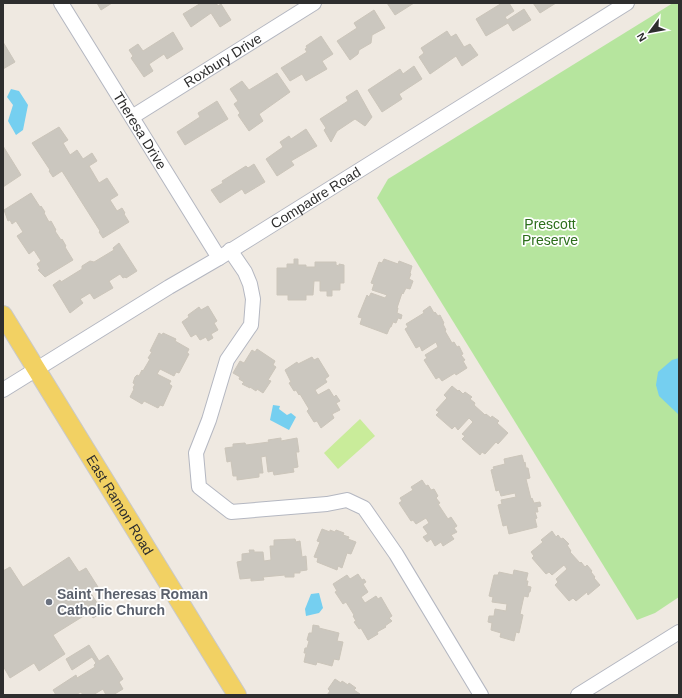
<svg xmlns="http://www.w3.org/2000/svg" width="682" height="698" font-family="Arial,sans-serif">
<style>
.green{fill:#b6e59e}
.pitch{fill:#c9ec9a}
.water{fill:#75cff0}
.building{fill:#cbc7bf;stroke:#cbc5ba}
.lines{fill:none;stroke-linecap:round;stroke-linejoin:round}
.minor-casing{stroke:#b4b7c1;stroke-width:16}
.major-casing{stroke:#c9c9c9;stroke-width:20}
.minor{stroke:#fff;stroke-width:14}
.major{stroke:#f2d163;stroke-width:18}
.worship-dot{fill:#6b7280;stroke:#fff;stroke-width:1.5}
.labels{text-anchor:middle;stroke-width:3.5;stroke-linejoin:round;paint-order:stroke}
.street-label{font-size:14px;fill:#2e2e2e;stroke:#fff}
.park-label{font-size:14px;fill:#2c6e1b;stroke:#fff}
.worship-label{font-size:14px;font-weight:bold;fill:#5b616d;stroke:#fff;text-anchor:start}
</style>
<rect width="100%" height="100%" fill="#efe9e1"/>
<!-- green -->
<polygon class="green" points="673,3 679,3 679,597 655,613 637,620 377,198 388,179"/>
<!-- pitch -->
<polygon class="pitch" points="360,419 375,436 338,469 324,453"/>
<!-- water -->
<g class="water">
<polygon points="11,89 19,91 28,105 23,130 16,135 8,121 13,105 7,97"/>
<polygon points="679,358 679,415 659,396 656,385 658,372 672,360"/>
<polygon points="273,405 280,406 279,409 287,415 291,413 296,417 289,430 270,420"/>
<polygon points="319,593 323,608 319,613 306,616 305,609 311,594"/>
</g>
<!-- building -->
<g class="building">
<polygon points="97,3 112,3 101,10"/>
<polygon points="201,3 216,3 218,6 221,4 231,20 220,27 211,13 191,27 183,14"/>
<polygon points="387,3 414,3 395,15"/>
<polygon points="502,3 509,3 514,11 505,17 507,20 524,9 531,20 513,31 508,23 486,36 476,19"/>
<polygon points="533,3 556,3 540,13"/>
<polygon points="374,10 385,28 372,35 371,43 359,50 358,54 350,60 337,41 357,28 354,23"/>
<polygon points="447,31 451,37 456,34 464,47 470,44 478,55 462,66 456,56 430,74 419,57 424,53 421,48"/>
<polygon points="173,32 183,49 167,59 164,54 149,64 153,71 144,77 131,58 133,56 129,50 138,44 143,51"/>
<polygon points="321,36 333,54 322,61 327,69 306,81 302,74 290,81 281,68 307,52 305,49 307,48 306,46"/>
<polygon points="3,42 15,62 3,69"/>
<polygon points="414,66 422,79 399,94 402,99 382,112 368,90 400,69 403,74"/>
<polygon points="277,73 290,92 259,114 263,121 249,131 238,115 240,113 234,104 238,101 230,89 242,81 249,90"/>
<polygon points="357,90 372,117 365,126 355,119 337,131 331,142 324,130 326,128 320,119 348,101 346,97"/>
<polygon points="217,101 228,119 185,145 177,132 200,117 198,113"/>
<polygon points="59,127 68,140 63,143 70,155 77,150 83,159 92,153 97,161 89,166 99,183 107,178 118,195 110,200 117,211 122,208 125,213 124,214 129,222 103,238 99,232 100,231 62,171 53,177 49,171 50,170 32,143"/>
<polygon points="306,129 317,146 291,161 294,165 277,176 266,159 283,147 280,142 289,136 291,139"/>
<polygon points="3,146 21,175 3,187"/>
<polygon points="254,164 265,182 245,194 242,189 220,203 211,190 223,183 222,181 246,166 248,168"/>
<polygon points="31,193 40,207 41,206 45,212 44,213 49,222 51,221 56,230 55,231 61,240 62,239 66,246 65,247 73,260 45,277 38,270 40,269 37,264 41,261 34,250 29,254 17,236 23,232 16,221 12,224 10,220 8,221 4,210"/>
<polygon points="119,243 137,271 126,278 125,277 123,278 120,274 109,281 113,288 94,299 90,293 80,299 83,303 70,313 53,285 60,280 61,282 82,269 82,266 90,261 94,262 114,250 113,248"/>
<polygon points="294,259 298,259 298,265 306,265 306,267 315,267 315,262 336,262 336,265 339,266 339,264 344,265 344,283 340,283 340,290 332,290 332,296 327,296 327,291 320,291 320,281 314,281 313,295 306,295 306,300 288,300 288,295 277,295 277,268 287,268 287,264 294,264"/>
<polygon points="384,259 398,264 399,261 412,266 410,273 411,274 409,279 413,281 410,289 406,288 403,294 402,293 397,308 398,308 397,313 402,315 401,319 398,318 396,323 393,322 391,327 390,327 387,334 360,324 362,318 358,317 367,295 369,297 371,293 385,298 387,295 372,290 374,284 371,283 379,262 382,263"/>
<polygon points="208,306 217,321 214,323 218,330 211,334 213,338 208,341 206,337 200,340 196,334 191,337 182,322 189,317 188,315 199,307 201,310"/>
<polygon points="430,306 434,313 435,312 438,316 440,315 444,323 443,324 446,330 445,331 452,343 454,342 457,347 459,346 463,354 461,355 465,360 463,361 467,368 456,375 455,373 442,381 439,377 436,379 424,360 427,358 425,355 438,347 436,342 422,351 420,346 416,348 405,329 408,327 406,324 424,313 423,311"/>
<polygon points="159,333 162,335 163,333 176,339 175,341 189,349 187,353 189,354 179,373 176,372 174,376 160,369 157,374 171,381 169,384 172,386 163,406 160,405 158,408 144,401 142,404 130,397 134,389 133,388 135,384 133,383 135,377 137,375 139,376 142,370 143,371 150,359 148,358 152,352 150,351"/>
<polygon points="257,349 275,361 273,365 276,367 268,380 271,381 263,393 257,389 256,391 250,387 250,388 242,384 244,382 239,379 240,377 233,373 240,361 244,363 252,350 255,352"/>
<polygon points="312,357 314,360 318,358 329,376 325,379 327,382 315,390 318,395 329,389 334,397 336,395 340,401 336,403 340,410 332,414 334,418 321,428 317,421 314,422 307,411 309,409 300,394 299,395 296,390 294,391 289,383 291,382 285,370 297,362 298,364"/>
<polygon points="452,386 458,391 459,390 463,394 465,392 472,397 470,399 475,403 474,405 485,415 486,414 491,418 492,416 499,421 497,423 508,433 498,444 496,442 485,454 482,452 480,455 462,439 465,436 462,434 473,422 469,418 458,430 455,426 452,429 436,415 439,412 436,410 447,398 444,395"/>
<polygon points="281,438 281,441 297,438 299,452 296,452 298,467 293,468 294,472 274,475 273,471 268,472 266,456 261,457 263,473 259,473 259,477 237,480 237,476 233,476 231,461 227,462 225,448 233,447 233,444 245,443 246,445 269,442 268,440"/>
<polygon points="522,455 524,463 525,462 526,468 528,468 530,478 526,479 531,499 532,498 534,503 540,502 541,506 537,507 538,512 535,512 537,518 535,519 537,527 509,534 507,525 503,526 498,505 502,504 501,500 516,497 515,493 501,496 499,490 496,491 491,470 494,469 493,467 505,464 504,459"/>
<polygon points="422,480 426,486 428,485 431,490 434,489 438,496 436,498 440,503 438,504 448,519 451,517 457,526 454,528 457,532 451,535 454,539 443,546 441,542 435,546 431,539 427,542 423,537 428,534 423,527 429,523 426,518 416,524 413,520 411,521 399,503 402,501 400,498 413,490 411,487"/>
<polygon points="322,529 330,532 330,530 335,532 336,530 344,533 343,535 349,537 348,539 356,542 351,554 347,553 342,568 338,566 337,570 317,562 318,558 314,557 320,542 317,541"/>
<polygon points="552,531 556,537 558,535 561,539 563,538 569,544 567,545 571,551 570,552 580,563 581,562 585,567 587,565 592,571 591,572 595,577 594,578 600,585 588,595 587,592 576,601 573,598 569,601 555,585 558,582 556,579 567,569 564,565 552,575 549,572 546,574 532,558 534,556 531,552 543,542 541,540"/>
<polygon points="295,539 296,542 300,541 302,557 306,556 307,570 300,571 300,573 294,573 294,577 285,577 285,575 263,577 264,580 251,581 251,578 240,579 237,562 242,561 242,554 250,553 249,550 254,550 254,552 263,552 264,561 271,560 270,546 274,546 274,540"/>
<polygon points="69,557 79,572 86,568 98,587 90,592 103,612 93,618 90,612 53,635 65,654 39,671 34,663 10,678 3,666 3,571 10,567 23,587"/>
<polygon points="514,570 528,573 526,581 528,581 527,586 531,587 530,592 529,592 528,597 524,596 520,614 523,615 519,633 516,632 514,641 500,637 501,633 491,630 492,623 488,622 489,616 494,616 495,609 506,611 507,604 492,602 493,597 489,596 494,575 498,575 499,572 513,575"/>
<polygon points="358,574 362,580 364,579 366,582 363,584 368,592 361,597 365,603 376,596 378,599 381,597 392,616 389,618 392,621 385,626 386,627 377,632 378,634 368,640 361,628 359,629 354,622 356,621 353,616 354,615 346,602 343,604 335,592 337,591 333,584 347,575 350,579"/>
<polygon points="313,625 319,626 319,628 339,633 337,641 343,642 339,660 334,659 332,666 317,662 316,665 304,662 306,653 304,653 305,648 307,648 309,641 307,640 309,633 312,633"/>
<polygon points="89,645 99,661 108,655 123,679 119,682 123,689 113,695 106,695 103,689 93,695 83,695 81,692 75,695 56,695 53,690 76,675 77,678 95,667 94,665 96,663 92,657 72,670 66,659"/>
<polygon points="335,679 341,683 342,681 348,685 349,683 356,688 354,690 360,694 358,695 327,695 330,691 328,689"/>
</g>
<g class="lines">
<defs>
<g id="minor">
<path id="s1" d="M61,3L219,258"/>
<path id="s2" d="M132,117L314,3"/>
<polyline points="230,250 245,272 250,284 253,299 251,325 227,360 209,420 196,453 199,487 231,512 327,504 347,500 364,508 396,554 481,695"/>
<path id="s3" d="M3,390L169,287L219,258L627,3"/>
<polyline points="578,695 679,632"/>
</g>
<g id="major">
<path id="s4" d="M3,315L237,695"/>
</g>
</defs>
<!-- minor casing -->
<use href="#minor" class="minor-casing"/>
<!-- major casing -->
<use href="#major" class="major-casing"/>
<!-- minor -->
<use href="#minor" class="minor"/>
<!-- major -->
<use href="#major" class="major"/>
</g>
<!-- markers -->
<circle class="worship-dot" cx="49" cy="602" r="4"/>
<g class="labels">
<!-- street labels -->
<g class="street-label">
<text dy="5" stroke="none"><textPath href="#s2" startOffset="107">Roxbury Drive</textPath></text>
<text dy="5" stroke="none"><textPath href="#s1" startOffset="150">Theresa Drive</textPath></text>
<text dy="5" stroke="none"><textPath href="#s3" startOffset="367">Compadre Road</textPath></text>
<text dy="5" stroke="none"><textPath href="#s4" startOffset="223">East Ramon Road</textPath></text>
</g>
<!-- park labels -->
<g class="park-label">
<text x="550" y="229">Prescott<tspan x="550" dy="16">Preserve</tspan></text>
</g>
<!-- worship labels -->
<g class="worship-label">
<text x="57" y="599">Saint Theresas Roman<tspan x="57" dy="16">Catholic Church</tspan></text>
</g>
</g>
<!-- border -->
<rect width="682" height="698" fill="none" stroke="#2e2e2e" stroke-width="8"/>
<!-- north arrow -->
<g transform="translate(650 32) rotate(238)" stroke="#ffffff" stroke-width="3" paint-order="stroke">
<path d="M0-3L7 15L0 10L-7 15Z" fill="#2e2e2e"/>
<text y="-6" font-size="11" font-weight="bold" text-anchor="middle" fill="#2e2e2e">N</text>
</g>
</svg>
